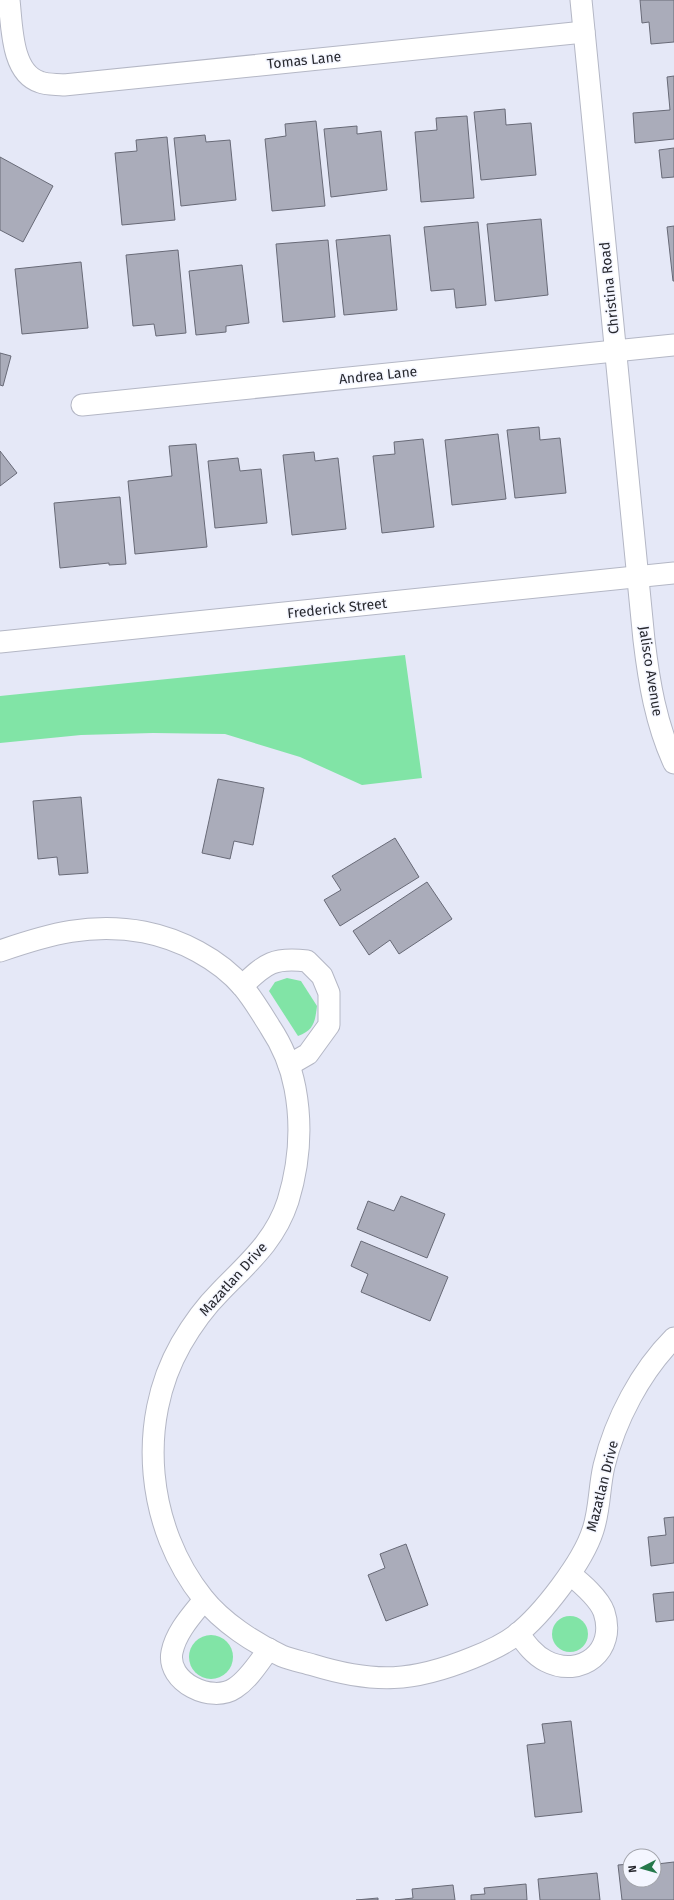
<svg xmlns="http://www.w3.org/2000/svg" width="674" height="1900" font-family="'Fira Sans',sans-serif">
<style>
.green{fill:#81e4a6}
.building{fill:#aaacba;stroke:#686a77}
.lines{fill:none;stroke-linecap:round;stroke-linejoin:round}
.street-casing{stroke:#b4b7c5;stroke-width:23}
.street{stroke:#fff;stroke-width:21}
.labels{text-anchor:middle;stroke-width:3;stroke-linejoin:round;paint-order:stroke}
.street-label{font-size:14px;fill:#27282e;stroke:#f4f6ff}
</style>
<rect width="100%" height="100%" fill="#e5e8f7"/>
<!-- green -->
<g class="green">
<polygon points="405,655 422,778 362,785 300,757 225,734 153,733 81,735 0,743 0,696"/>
<path d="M287,978L301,981L317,1006C315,1022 314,1030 298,1036L269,991L275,982Z"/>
<circle cx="570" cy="1634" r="18"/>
<circle cx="211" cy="1657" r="22"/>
</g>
<!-- building -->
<g class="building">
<polygon points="640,0 674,0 674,42 651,44 649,22 642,23"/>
<polygon points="674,76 674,139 635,143 633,113 670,110 667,77"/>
<polygon points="505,109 506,125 531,123 536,175 481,180 474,112"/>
<polygon points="467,116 474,198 421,202 415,132 437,130 436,118"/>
<polygon points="316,121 325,206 272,211 265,139 286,136 285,124"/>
<polygon points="357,126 357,134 381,131 387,190 331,197 324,129"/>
<polygon points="205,135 206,142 230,140 236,200 181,206 174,138"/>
<polygon points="167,137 175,220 122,225 115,153 137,151 136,140"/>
<polygon points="674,148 674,177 662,178 659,150"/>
<polygon points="0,157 53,186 23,242 0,230"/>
<polygon points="541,219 548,295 495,301 487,224"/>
<polygon points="478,222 486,305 456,308 454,289 431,291 424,227"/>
<polygon points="674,226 674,281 673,281 667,227"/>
<polygon points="390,235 397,310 344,315 336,240"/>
<polygon points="328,240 335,317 283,322 276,244"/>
<polygon points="178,250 186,333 156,336 154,324 133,326 126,255"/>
<polygon points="81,262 88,328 22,334 15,269"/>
<polygon points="242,265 249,323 226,326 226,332 196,335 189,271"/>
<polygon points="0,353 11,356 3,386 0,385"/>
<polygon points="539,427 540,440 560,438 566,493 515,498 507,430"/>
<polygon points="498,434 506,499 452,505 445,440"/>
<polygon points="423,439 434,527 382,533 373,456 395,454 394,442"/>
<polygon points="196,444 207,547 135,554 128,481 172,476 169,446"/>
<polygon points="0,451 17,473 0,486"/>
<polygon points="314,452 315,461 338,458 346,529 292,535 283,455"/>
<polygon points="238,458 240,471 261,469 267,523 215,528 208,461"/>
<polygon points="120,497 126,564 109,565 109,563 60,568 54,503"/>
<polygon points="218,779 264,788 253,845 234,841 230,859 202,853"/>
<polygon points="81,797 88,873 59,875 57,857 38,859 33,801"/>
<polygon points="395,838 419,877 340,926 324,900 341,890 332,876"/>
<polygon points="427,882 452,919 399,954 390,940 369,955 353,931"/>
<polygon points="401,1196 445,1214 427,1258 357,1229 368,1201 394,1211"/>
<polygon points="361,1241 448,1277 430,1321 361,1292 368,1274 351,1266"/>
<polygon points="674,1517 674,1563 651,1566 648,1537 666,1535 664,1518"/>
<polygon points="406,1544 428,1605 386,1621 368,1575 385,1568 380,1554"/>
<polygon points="674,1592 674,1620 656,1622 653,1594"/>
<polygon points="571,1721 582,1812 535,1817 527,1745 545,1743 542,1724"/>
<polygon points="654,1861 657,1861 657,1864 674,1862 674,1900 622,1900 618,1865 630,1864 630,1880 654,1880"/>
<polygon points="597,1873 600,1900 540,1900 538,1879"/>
<polygon points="526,1884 527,1900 471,1900 471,1895 485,1894 484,1888"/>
<polygon points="453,1885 455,1900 395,1900 413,1898 412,1889"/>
<polygon points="378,1898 378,1900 356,1900"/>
</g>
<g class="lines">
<defs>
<g id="street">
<path d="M9,0C12,25 11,73 40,82C47,85 57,84 64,85L584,32"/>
<path d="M581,0L644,640C649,682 656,724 674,763"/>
<polyline points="82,405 674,345"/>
<polyline points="0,642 674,573"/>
<path d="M0,951C49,934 92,922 144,932C180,939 219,959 243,987C253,999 262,1014 270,1027C282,1045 291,1067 295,1088C302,1125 299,1165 288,1201C275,1241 248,1263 220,1292C205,1307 192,1325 181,1344C136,1423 147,1528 203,1598C222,1622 254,1643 282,1656C292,1660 303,1662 313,1665C375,1684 413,1682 472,1658C487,1652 503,1645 516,1635C542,1615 583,1562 593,1530C600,1509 599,1487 604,1466C615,1420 641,1371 674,1338"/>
<path d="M242,986C266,963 274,957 307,961L322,976L329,993V1025L308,1054L289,1065"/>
<path d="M204,1600C192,1615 176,1632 172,1652C166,1682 212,1704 235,1688C249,1679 259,1662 269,1649"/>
<path d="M518,1633C526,1644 534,1655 546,1661C581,1679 617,1651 604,1612C599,1598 581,1583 570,1574"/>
</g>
</defs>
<!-- street casing -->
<use href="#street" class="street-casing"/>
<!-- street -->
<use href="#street" class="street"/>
</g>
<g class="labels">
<!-- street labels -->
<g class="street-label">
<text transform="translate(304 60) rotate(-6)" y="5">Tomas Lane</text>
<text transform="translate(609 288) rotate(-96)" y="5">Christina Road</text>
<text transform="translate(378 375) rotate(-6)" y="5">Andrea Lane</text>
<text transform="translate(337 608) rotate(-6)" y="5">Frederick Street</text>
<text transform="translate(651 671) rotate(81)" y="5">Jalisco Avenue</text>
<text transform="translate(233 1279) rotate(-48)" y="5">Mazatlan Drive</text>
<text transform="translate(602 1486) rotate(-76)" y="5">Mazatlan Drive</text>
</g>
</g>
<!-- north arrow -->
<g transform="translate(642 1868) rotate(264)"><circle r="19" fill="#f4f6ff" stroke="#a2a4ab"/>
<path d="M0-3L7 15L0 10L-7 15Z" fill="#25784b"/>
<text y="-6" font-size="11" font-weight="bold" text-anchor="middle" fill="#27282e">N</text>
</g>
</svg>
